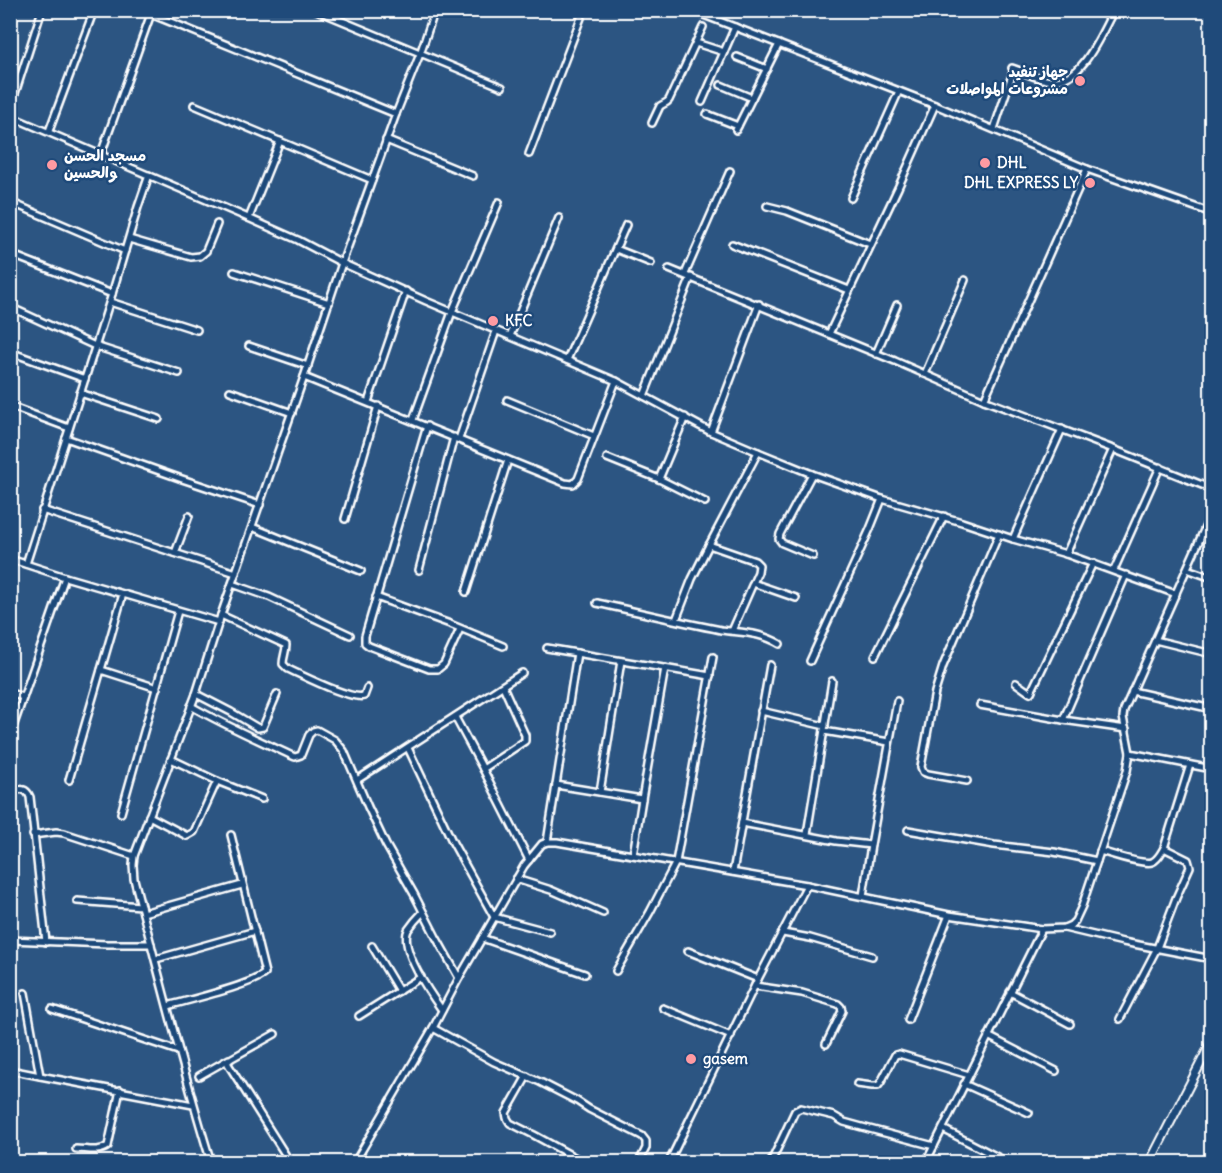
<svg xmlns="http://www.w3.org/2000/svg" width="1222" height="1173" font-family="Delius,'Playpen Sans Arabic',sans-serif">
<style>
.lines{fill:none;stroke-linecap:round;stroke-linejoin:round}
.minor-casing{stroke:#fff;stroke-width:10}
.tertiary-casing{stroke:#fff;stroke-width:11}
.minor{stroke:#1f4a7a;stroke-width:5}
.tertiary{stroke:#1f4a7a;stroke-width:7}
.poi-dot{fill:#ff9aa2;stroke:#1f4a7a;stroke-width:2}
.labels{text-anchor:middle;stroke-width:5;stroke-linejoin:round;paint-order:stroke}
.poi-label{font-size:15px;font-weight:bold;fill:#fff;stroke:#1f4a7a;text-anchor:start}
</style>
<rect width="100%" height="100%" fill="#2c5582"/>
<filter id="ink" filterUnits="userSpaceOnUse"><feTurbulence type="fractalNoise" baseFrequency=".0167" numOctaves="2"/><feDisplacementMap in="SourceGraphic" scale="12" xChannelSelector="R" yChannelSelector="G"/><feConvolveMatrix kernelMatrix="1 2 1 2 8 2 1 2 1" color-interpolation-filters="sRGB"/></filter>
<g filter="url(#ink)">
<g class="lines">
<defs>
<g id="minor">
<polyline points="316,10 502,87"/>
<polyline points="691,10 935,105 1087,169 1212,213"/>
<polyline points="151,14 396,114"/>
<polyline points="696,43 724,52"/>
<polyline points="737,57 767,69"/>
<path d="M1012,68C1024,72 1039,80 1052,81C1083,82 1101,33 1114,10"/>
<polyline points="721,85 752,98"/>
<polyline points="702,102 735,27"/>
<polyline points="194,105 372,180"/>
<polyline points="10,109 42,10"/>
<polyline points="707,114 738,126"/>
<polyline points="10,116 239,214 298,240 342,263 426,301 616,381 711,432 758,452 812,474 882,499 962,522 1013,539 1066,554 1176,594"/>
<polyline points="652,123 660,106 667,102 669,100 703,27"/>
<polyline points="994,129 1014,69"/>
<polyline points="736,130 779,44"/>
<polyline points="49,131 94,10"/>
<polyline points="386,140 473,176"/>
<polyline points="101,154 152,11"/>
<polyline points="529,154 584,10"/>
<polyline points="851,198 899,91"/>
<polyline points="10,202 125,251"/>
<polyline points="767,206 787,211 870,244"/>
<polyline points="249,218 280,141"/>
<polyline points="129,239 191,257 200,256 206,251 217,224"/>
<polyline points="732,244 849,290"/>
<polyline points="616,249 651,263"/>
<polyline points="10,254 112,294"/>
<polyline points="669,269 895,361 984,400 1113,449 1212,489"/>
<polyline points="234,272 329,303"/>
<polyline points="685,274 730,171"/>
<polyline points="110,302 197,330"/>
<polyline points="10,307 95,346 179,373"/>
<polyline points="829,334 898,188 935,105"/>
<polyline points="510,336 559,218"/>
<polyline points="249,346 308,366"/>
<polyline points="10,352 85,379"/>
<polyline points="876,354 897,305"/>
<polyline points="567,360 626,225"/>
<polyline points="925,374 965,280"/>
<polyline points="304,377 565,483 573,484 578,479 616,381"/>
<polyline points="230,391 292,413"/>
<polyline points="80,393 159,419"/>
<polyline points="644,396 691,277"/>
<polyline points="507,400 594,436"/>
<polyline points="984,400 1087,169"/>
<polyline points="368,402 406,291"/>
<polyline points="10,406 69,428"/>
<polyline points="413,420 452,312 499,202"/>
<polyline points="427,426 365,636 365,643 369,646 429,669 438,669 444,664 460,629"/>
<polyline points="711,432 759,304"/>
<polyline points="66,438 182,479 260,505"/>
<polyline points="459,439 496,331"/>
<polyline points="607,458 659,479 705,502"/>
<polyline points="812,474 780,534 779,539 782,543 813,556"/>
<polyline points="659,479 685,417"/>
<polyline points="42,510 236,573"/>
<polyline points="345,519 378,406"/>
<polyline points="252,527 361,571"/>
<polyline points="1013,539 1062,429"/>
<polyline points="709,545 755,561 759,565 758,572 732,631"/>
<polyline points="175,553 189,516"/>
<polyline points="1066,554 1113,449"/>
<polyline points="10,559 65,577 219,622"/>
<polyline points="26,564 112,294 138,207 149,175"/>
<polyline points="1187,569 1212,578"/>
<polyline points="419,570 454,437"/>
<polyline points="1114,570 1160,467"/>
<polyline points="753,583 796,598"/>
<polyline points="232,584 269,597 350,635"/>
<polyline points="466,592 508,460"/>
<polyline points="376,597 450,624 503,646"/>
<path d="M597,603C638,612 680,622 721,630C743,633 760,632 780,644"/>
<path d="M221,615L286,645C286,652 283,657 283,664L288,669C304,676 350,700 364,696L367,688"/>
<polyline points="676,620 692,579 706,551 758,452"/>
<polyline points="1155,640 1212,654"/>
<polyline points="547,648 710,676"/>
<polyline points="875,656 944,516"/>
<polyline points="810,661 870,529 882,499"/>
<polyline points="101,670 157,688"/>
<polyline points="1016,683 1030,693 1031,692 1093,563"/>
<polyline points="1132,691 1212,709"/>
<polyline points="10,693 23,697"/>
<polyline points="196,694 231,712 258,728 263,727 277,694"/>
<polyline points="980,705 1063,720 1126,729"/>
<path d="M191,706C224,725 260,741 295,757L301,755L309,735L313,731L317,730L335,740L344,751L368,807L386,845L414,894L436,937L459,978"/>
<polyline points="761,711 825,726"/>
<polyline points="455,717 483,769 529,860"/>
<polyline points="1063,720 1126,575"/>
<polyline points="13,727 65,577"/>
<polyline points="824,731 889,742"/>
<polyline points="408,748 453,843 494,917 550,932"/>
<polyline points="1130,753 1212,769"/>
<polyline points="171,759 217,781 262,799"/>
<polyline points="483,769 525,741 525,735 503,686"/>
<polyline points="69,780 123,594"/>
<polyline points="357,780 522,673"/>
<polyline points="967,781 928,774 923,772 921,767 935,692 943,666 999,534"/>
<polyline points="556,785 642,799 633,855"/>
<path d="M10,791C20,789 26,787 30,797L46,942"/>
<polyline points="600,792 621,661"/>
<polyline points="642,799 665,668"/>
<polyline points="121,813 178,611"/>
<polyline points="149,816 187,836 194,832 217,781"/>
<polyline points="742,823 836,841 871,845"/>
<polyline points="908,830 994,845 1054,852 1097,861"/>
<polyline points="807,834 832,681"/>
<polyline points="33,835 56,832 64,833 134,856"/>
<polyline points="547,842 577,653"/>
<path d="M1100,851C1111,854 1143,865 1152,862C1158,860 1161,853 1164,848L1190,765"/>
<polyline points="733,872 770,665"/>
<polyline points="516,879 551,890 603,913"/>
<polyline points="863,896 871,845 897,701"/>
<polyline points="77,901 141,906"/>
<path d="M423,912C418,917 412,924 408,930C399,949 431,995 442,1010"/>
<polyline points="143,913 242,885"/>
<polyline points="1064,928 1123,942 1212,959"/>
<polyline points="783,933 810,938 872,956"/>
<polyline points="482,938 585,974"/>
<polyline points="10,940 107,944 151,944"/>
<polyline points="372,946 399,991"/>
<polyline points="688,951 758,979"/>
<polyline points="156,959 255,931"/>
<polyline points="616,971 650,912 676,862 713,657"/>
<polyline points="755,986 802,993 838,1004 841,1007 842,1011 826,1044"/>
<polyline points="1010,992 1070,1024"/>
<polyline points="25,993 40,1076"/>
<path d="M168,1006C188,1000 253,985 265,973L231,835"/>
<polyline points="663,1008 731,1036"/>
<polyline points="52,1009 178,1051"/>
<polyline points="359,1016 421,977"/>
<polyline points="1120,1019 1157,948 1176,898 1190,867 1188,860 1164,848"/>
<polyline points="908,1020 949,915"/>
<polyline points="433,1028 494,1062 540,1082 577,1101 589,1109 642,1136 646,1141 646,1148 639,1162"/>
<polyline points="275,1034 232,1058 228,1061 228,1064 290,1162"/>
<polyline points="988,1036 1056,1071"/>
<polyline points="10,1070 40,1076 193,1105"/>
<polyline points="199,1076 229,1059"/>
<polyline points="527,1076 506,1113 507,1118 510,1123 534,1135 583,1162"/>
<polyline points="857,1084 872,1086 878,1086 881,1082 895,1055 899,1054 969,1075"/>
<polyline points="964,1084 1029,1113"/>
<polyline points="943,1129 1007,1162"/>
<path d="M76,1149C87,1149 99,1153 108,1146L120,1090"/>
<path d="M211,1162C182,1069 159,974 134,879L133,865L134,856L196,694L221,615L304,377L342,263L396,114L420,54L435,10"/>
<polyline points="355,1162 433,1028 459,978 524,866 542,844 547,842 557,842 807,885 949,915 1042,929 1064,928 1071,925 1075,921 1082,906 1127,771 1130,753 1123,717 1124,710 1212,512"/>
<polyline points="669,1162 758,979 807,885"/>
<polyline points="771,1162 795,1111 801,1108 834,1116 844,1122 862,1127 934,1146"/>
<polyline points="926,1162 1042,929"/>
</g>
<polyline id="tertiary" points="1150,1162 1212,1041"/>
</defs>
<!-- minor casing -->
<use href="#minor" class="minor-casing"/>
<!-- tertiary casing -->
<use href="#tertiary" class="tertiary-casing"/>
<!-- minor -->
<use href="#minor" class="minor"/>
<!-- tertiary -->
<use href="#tertiary" class="tertiary"/>
</g>
</g>
<!-- markers -->
<g class="poi-dot">
<circle cx="1080" cy="81" r="6"/>
<circle cx="985" cy="163" r="6"/>
<circle cx="52" cy="165" r="6"/>
<circle cx="1090" cy="183" r="6"/>
<circle cx="493" cy="321" r="6"/>
<circle cx="691" cy="1059" r="6"/>
</g>
<g class="labels">
<!-- poi labels -->
<g class="poi-label">
<text x="1068" y="77" text-anchor="end">جهاز تنفيد<tspan x="1068" dy="17">مشروعات المواصلات</tspan></text>
<text x="64" y="161">مسجد الحسن<tspan x="64" dy="17">والحسين</tspan></text>
<text x="997" y="168">DHL</text>
<text x="1078" y="188" text-anchor="end">DHL EXPRESS LY</text>
<text x="505" y="326">KFC</text>
<text x="703" y="1064">gasem</text>
</g>
</g>
<!-- margin -->
<rect width="1222" height="1173" fill="none" stroke="#1f4a7a" stroke-width="36"/>
<rect x="18" y="18" width="1186" height="1137" fill="none" stroke="#fff" stroke-width="2" filter="url(#ink)"/>
</svg>
